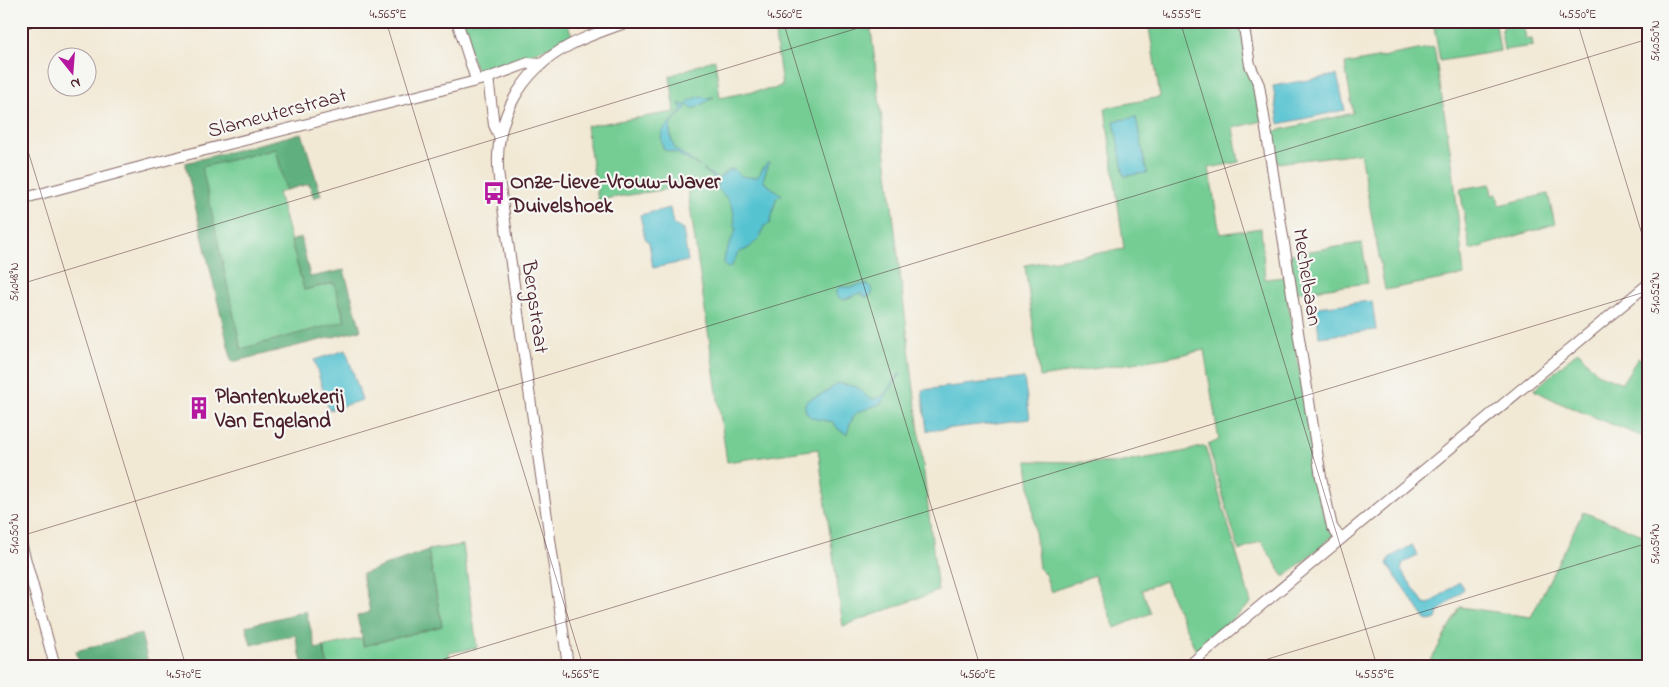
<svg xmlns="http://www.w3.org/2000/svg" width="1669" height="687" font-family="'Indie Flower',sans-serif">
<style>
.green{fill:#74cd94;stroke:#5f7660}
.forest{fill:#5fb07e;stroke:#546854}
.water{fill:#57c3d1;stroke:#50717e}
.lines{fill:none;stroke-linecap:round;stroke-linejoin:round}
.minor-casing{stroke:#856666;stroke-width:12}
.minor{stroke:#fff;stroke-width:10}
.ticks{fill:none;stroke:#4a1f2b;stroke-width:1;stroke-opacity:0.45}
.labels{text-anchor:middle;stroke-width:4.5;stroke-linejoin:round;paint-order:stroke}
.street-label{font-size:21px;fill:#4a1f2b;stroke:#f6f6f2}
.poi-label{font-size:21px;font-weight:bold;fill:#4a1f2b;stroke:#f6f6f2;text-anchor:start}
.neatline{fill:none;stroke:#4a1f2b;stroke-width:2}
.ticks-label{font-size:12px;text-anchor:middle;fill:#4a1f2b}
</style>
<rect width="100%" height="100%" fill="#f6f6f2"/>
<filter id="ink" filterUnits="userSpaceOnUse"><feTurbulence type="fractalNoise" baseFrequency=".02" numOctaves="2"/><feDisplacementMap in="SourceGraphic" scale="10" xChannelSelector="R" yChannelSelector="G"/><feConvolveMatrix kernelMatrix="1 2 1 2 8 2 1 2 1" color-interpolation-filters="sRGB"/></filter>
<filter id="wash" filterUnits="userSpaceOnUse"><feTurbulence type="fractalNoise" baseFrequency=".0096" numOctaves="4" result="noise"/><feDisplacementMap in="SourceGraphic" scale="20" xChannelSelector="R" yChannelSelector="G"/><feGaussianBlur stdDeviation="1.12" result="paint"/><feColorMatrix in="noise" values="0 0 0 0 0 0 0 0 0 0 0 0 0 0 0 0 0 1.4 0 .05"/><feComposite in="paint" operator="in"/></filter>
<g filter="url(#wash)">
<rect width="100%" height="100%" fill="#f2e9d5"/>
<!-- green -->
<g class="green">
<polygon points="460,21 566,21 573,37 481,75 477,72"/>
<polygon points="773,21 870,21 938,591 843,626 818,449 727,462 687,186 598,200 586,126 675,112 670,76 715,59 720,98 748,92 774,89 782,85"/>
<polygon points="1148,21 1239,21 1262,121 1233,128 1239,162 1209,168 1220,234 1261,228 1265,279 1284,277 1323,512 1333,536 1284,577 1261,541 1239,551 1208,445 1219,440 1204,350 1171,357 1040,377 1025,265 1124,249 1105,108 1160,97"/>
<polygon points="1433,21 1507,21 1496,24 1500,51 1440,61"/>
<polygon points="1523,22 1526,39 1532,39 1533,46 1504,50 1501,31 1504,26"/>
<polygon points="1434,47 1453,169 1464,275 1385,290 1360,153 1277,163 1271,132 1353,113 1345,64"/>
<polygon points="276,149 286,190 278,193 304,290 334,283 345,322 241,349 201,167"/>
<polygon points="1490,184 1492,195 1497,194 1499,205 1548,194 1555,224 1470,250 1460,189"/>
<polygon points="1362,243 1368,283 1296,292 1290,254"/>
<polygon points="1578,351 1597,373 1622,383 1638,358 1648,362 1648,439 1562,404 1534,390"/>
<polygon points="1205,446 1251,603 1196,651 1165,581 1142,590 1151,613 1115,628 1094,575 1051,592 1045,574 1039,568 1027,461 1117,463 1182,452"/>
<polygon points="1583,512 1648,537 1648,666 1428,666 1460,607 1531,617"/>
<polygon points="463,545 477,648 449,653 451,666 328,666 323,647 362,638 363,646 442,626 428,550"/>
</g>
<!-- forest -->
<g class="forest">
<polygon points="302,133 321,195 314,198 309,184 286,190 276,149 202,167 241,349 345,321 334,283 304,290 291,241 301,237 310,277 344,270 361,330 232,362 185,163"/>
<polygon points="428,550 442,626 364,646 357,616 370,612 362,574"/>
<polygon points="306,611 316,649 323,647 328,666 303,666 295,635 251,645 246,626"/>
<polygon points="141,634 149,666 80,666 76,651"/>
</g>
<!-- water -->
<g class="water">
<polygon points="1337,75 1345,110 1279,124 1273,86"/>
<path d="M701,96L706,98L714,97C706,101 701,107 692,109L688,105L687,106C683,113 678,115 673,121C667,128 672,142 675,149L700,167L676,153L664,150C654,124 675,125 682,109L679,103L685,106L689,101Z"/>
<polygon points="1136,117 1147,173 1124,176 1114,121"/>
<path d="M768,162L769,164L764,176V182L782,195L777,197L776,199L770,224L764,226L760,237L749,248L738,253L731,267L728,268L724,265L725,255L736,229C733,224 735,222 734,217C734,204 725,196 717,188V181L703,169L718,179L727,171L731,169L735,170L741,176C765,180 756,174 768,162Z"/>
<polygon points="670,208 673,224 683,230 688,261 653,268 649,243 645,238 640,215"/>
<path d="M865,284C870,285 873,289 872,294L870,296L865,297L860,293L843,300L837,296V290L840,287H853L857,285Z"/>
<polygon points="1372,301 1376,330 1319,337 1316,307"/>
<polygon points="346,350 362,400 329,410 314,360"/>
<path d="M900,373L901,374L880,404L858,412L854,416L850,424L847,434L839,430L833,422L812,418C806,414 802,407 807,400C819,396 829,391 838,383L857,387L869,398L876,399L884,395Z"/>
<polygon points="1024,378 1030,419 927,431 922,390"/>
<polygon points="1412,545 1418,556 1403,563 1401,570 1424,603 1429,604 1459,582 1464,589 1438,612 1436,619 1430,621 1426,620 1387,564 1389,558"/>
</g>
</g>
<g filter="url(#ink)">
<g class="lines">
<defs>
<g id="minor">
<polyline points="457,21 476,80"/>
<polyline points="1243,21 1250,65 1259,85 1321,477 1332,527 1340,538"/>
<polyline points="488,78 494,125 499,136"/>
<polyline points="21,199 170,159 488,78 528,63 542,64"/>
<polyline points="21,543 55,666"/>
<path d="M568,666L499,179C492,123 519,71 570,45C589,35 611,28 631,21"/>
<polyline points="1188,666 1648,284"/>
</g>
</defs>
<!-- minor casing -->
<use href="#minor" class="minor-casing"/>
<!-- minor -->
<use href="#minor" class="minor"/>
</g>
</g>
<!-- ticks -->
<path class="ticks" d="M386,21L583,666M783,21L980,666M1180,21L1377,666M1577,21L1648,254M21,32L57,21M21,128L186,666M21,284L881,21M21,536L1648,39M421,666L1648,291M1245,666L1648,543"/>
<!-- icons -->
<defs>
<symbol id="bus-bare" viewBox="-9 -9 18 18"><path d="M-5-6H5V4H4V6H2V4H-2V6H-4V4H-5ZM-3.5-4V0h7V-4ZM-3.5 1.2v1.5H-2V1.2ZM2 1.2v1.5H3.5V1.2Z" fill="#b5179e" stroke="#f6f6f2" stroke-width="2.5" paint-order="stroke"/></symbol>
<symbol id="building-bare" viewBox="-9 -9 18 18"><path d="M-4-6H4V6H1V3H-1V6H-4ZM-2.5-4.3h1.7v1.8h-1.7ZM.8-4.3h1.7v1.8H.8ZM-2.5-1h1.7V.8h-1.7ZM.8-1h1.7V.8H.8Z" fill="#b5179e" stroke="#f6f6f2" stroke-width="2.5" paint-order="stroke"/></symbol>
</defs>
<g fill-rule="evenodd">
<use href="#bus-bare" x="478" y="177" width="32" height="32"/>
<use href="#building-bare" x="183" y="392" width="32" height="32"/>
</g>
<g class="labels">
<!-- street labels -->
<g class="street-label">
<text transform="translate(277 112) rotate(-15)" y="7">Slameuterstraat</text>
<text transform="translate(1308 277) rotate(81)" y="7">Mechelbaan</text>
<text transform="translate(536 307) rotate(82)" y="7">Bergstraat</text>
</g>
<!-- poi labels -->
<g class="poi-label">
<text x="510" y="188">Onze-Lieve-Vrouw-Waver<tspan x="510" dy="24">Duivelshoek</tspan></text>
<text x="215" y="403">Plantenkwekerij<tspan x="215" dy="24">Van Engeland</tspan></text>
</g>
</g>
<!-- margin -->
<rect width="1669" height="687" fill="none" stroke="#f6f6f2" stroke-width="55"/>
<!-- north arrow -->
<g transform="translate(72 72) rotate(163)"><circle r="24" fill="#f6f6f2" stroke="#b1a0a2"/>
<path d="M0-4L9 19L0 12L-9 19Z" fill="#b5179e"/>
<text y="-8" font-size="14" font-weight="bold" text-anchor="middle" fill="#4a1f2b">N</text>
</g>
<rect x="28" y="28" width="1614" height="632" class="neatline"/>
<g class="ticks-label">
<text x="388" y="18">4.565°E</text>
<text x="785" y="18">4.560°E</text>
<text x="1182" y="18">4.555°E</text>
<text x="1578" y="18">4.550°E</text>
<text transform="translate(1655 41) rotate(-90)" y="4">51.050°N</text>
<text transform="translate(14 282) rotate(-90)" y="4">51.048°N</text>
<text transform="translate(1655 293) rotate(-90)" y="4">51.052°N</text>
<text transform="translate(14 534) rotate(-90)" y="4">51.050°N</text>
<text transform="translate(1655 544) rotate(-90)" y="4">51.054°N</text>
<text x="184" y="678">4.570°E</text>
<text x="581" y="678">4.565°E</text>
<text x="978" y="678">4.560°E</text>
<text x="1375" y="678">4.555°E</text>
</g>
</svg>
